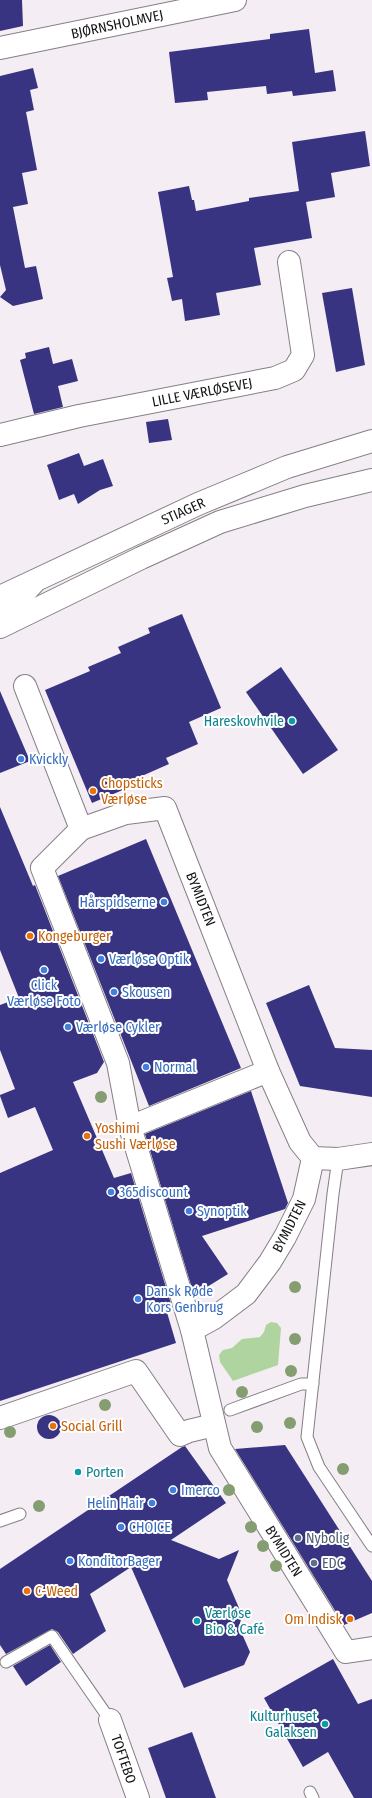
<svg xmlns="http://www.w3.org/2000/svg" width="372" height="1798" font-family="'Fira Sans Condensed',sans-serif">
<style>
.green{fill:#afd49f}
.building{fill:#393481}
.lines{fill:none;stroke-linecap:round;stroke-linejoin:round}
.lane-casing{stroke:#857f85;stroke-width:13}
.street-casing{stroke:#857f85;stroke-width:24}
.secondary-casing{stroke:#857f85;stroke-width:24}
.lane{stroke:#fff;stroke-width:11}
.street{stroke:#fff;stroke-width:22}
.secondary{stroke:#fff;stroke-width:22}
.tree{fill:#859e71}
.culture-dot{fill:#0f9aa8;stroke:#fff;stroke-width:1.5}
.shop-dot{fill:#3f7fe0;stroke:#fff;stroke-width:1.5}
.food-dot{fill:#e8710a;stroke:#fff;stroke-width:1.5}
.service-dot{fill:#5c6f8a;stroke:#fff;stroke-width:1.5}
.labels{text-anchor:middle;stroke-width:4;stroke-linejoin:round;paint-order:stroke}
.street-label{font-size:14px;fill:#151316;stroke:#fff}
.culture-label{font-size:14px;fill:#0d838f;stroke:#fff;text-anchor:end}
.shop-label{font-size:14px;fill:#366cbe;stroke:#fff;text-anchor:start}
.food-label{font-size:14px;fill:#c56008;stroke:#fff;text-anchor:start}
.service-label{font-size:14px;fill:#4e5e75;stroke:#fff;text-anchor:start}
</style>
<rect width="100%" height="100%" fill="#f4edf4"/>
<!-- green -->
<polygon class="green" points="271,1322 277,1323 281,1328 278,1365 233,1381 220,1362 219,1355 223,1350 232,1348 242,1339 260,1337 264,1332 266,1325"/>
<!-- building -->
<g class="building">
<polygon points="0,0 22,0 23,26 0,31"/>
<polygon points="309,29 315,73 333,70 336,91 293,96 292,91 267,94 266,86 207,92 208,100 175,103 169,52 270,39 270,34"/>
<polygon points="33,68 38,88 30,90 34,110 26,112 37,170 22,173 28,204 13,207 25,268 36,266 43,299 13,306 0,297 6,290 0,265 0,76"/>
<polygon points="365,131 370,166 331,173 335,197 306,202 312,238 254,248 261,285 216,293 220,315 185,321 182,299 172,301 167,278 173,277 158,192 189,186 192,200 194,200 196,211 249,201 249,198 299,191 292,142"/>
<polygon points="352,288 365,365 336,372 322,293"/>
<polygon points="49,347 53,364 72,359 78,381 58,386 63,407 34,414 20,360 26,358 25,353"/>
<polygon points="168,419 172,440 149,443 146,422"/>
<polygon points="79,453 84,466 103,459 113,486 100,490 78,504 74,494 59,500 47,465"/>
<polygon points="182,614 221,708 189,722 198,744 166,758 169,764 135,779 137,784 92,803 45,690 90,671 88,667 121,653 118,647 150,633 148,628"/>
<polygon points="281,667 338,750 303,774 246,692"/>
<polygon points="0,691 30,761 0,773"/>
<polygon points="0,807 33,886 35,885 104,1062 97,1073 73,1082 114,1178 131,1173 172,1307 166,1309 176,1343 0,1401 0,1173 53,1150 35,1107 8,1118 0,1096 0,1095 15,1089 0,1050 0,1005 19,998 0,950"/>
<polygon points="146,839 241,1068 149,1106 58,876"/>
<polygon points="309,985 335,1048 372,1050 372,1097 300,1086 266,1003"/>
<polygon points="251,1091 288,1203 285,1209 202,1236 228,1274 194,1295 145,1134"/>
<circle cx="49" cy="1427" r="12"/>
<polygon points="285,1445 372,1581 372,1613 344,1625 235,1449"/>
<polygon points="185,1446 226,1503 171,1540 219,1559 239,1550 227,1580 242,1615 239,1627 250,1652 244,1665 184,1688 131,1567 90,1594 106,1631 73,1654 58,1632 52,1629 6,1654 0,1645 0,1569 182,1447"/>
<polygon points="50,1645 61,1662 26,1686 13,1666"/>
<polygon points="333,1659 358,1704 372,1699 372,1798 354,1798 328,1752 303,1767 264,1698"/>
<polygon points="192,1732 216,1798 166,1798 148,1748"/>
</g>
<g class="lines">
<defs>
<g id="lane">
<polyline points="0,611 26,599 38,586"/>
<polyline points="338,1159 333,1194 307,1437 319,1467 372,1546"/>
<polyline points="230,1410 301,1384 313,1384"/>
<polyline points="0,1521 20,1514"/>
<polyline points="6,1662 52,1636 110,1720"/>
<polyline points="310,1792 313,1798"/>
</g>
<g id="street">
<polyline points="0,48 235,0"/>
<polyline points="0,435 79,416 275,378 294,370 303,355 289,262"/>
<polyline points="25,686 81,829 42,868 118,1063 130,1127 192,1330 220,1448 346,1652 372,1648"/>
<polyline points="81,829 126,813 165,808 268,1071 300,1142 313,1158 338,1159 372,1154"/>
<polyline points="130,1127 268,1071"/>
<polyline points="192,1330 214,1318 246,1294 270,1262 285,1237 304,1199 313,1158"/>
<polyline points="0,1418 136,1371 180,1435 189,1431 214,1425"/>
<polyline points="110,1720 138,1798"/>
</g>
<g id="secondary">
<polyline points="0,597 198,504 287,467 372,441"/>
<polyline points="0,627 141,558 220,522 305,496 372,480"/>
</g>
</defs>
<!-- lane casing -->
<use href="#lane" class="lane-casing"/>
<!-- street casing -->
<use href="#street" class="street-casing"/>
<!-- secondary casing -->
<use href="#secondary" class="secondary-casing"/>
<!-- lane -->
<use href="#lane" class="lane"/>
<!-- street -->
<use href="#street" class="street"/>
<!-- secondary -->
<use href="#secondary" class="secondary"/>
</g>
<!-- trees -->
<g class="tree">
<circle cx="101" cy="1097" r="6"/>
<circle cx="295" cy="1287" r="6"/>
<circle cx="295" cy="1339" r="6"/>
<circle cx="291" cy="1371" r="6"/>
<circle cx="242" cy="1392" r="6"/>
<circle cx="105" cy="1405" r="6"/>
<circle cx="290" cy="1423" r="6"/>
<circle cx="257" cy="1427" r="6"/>
<circle cx="10" cy="1432" r="6"/>
<circle cx="343" cy="1469" r="6"/>
<circle cx="229" cy="1490" r="6"/>
<circle cx="39" cy="1506" r="6"/>
<circle cx="251" cy="1527" r="6"/>
<circle cx="263" cy="1546" r="6"/>
<circle cx="276" cy="1566" r="6"/>
</g>
<!-- markers -->
<g class="culture-dot">
<circle cx="292" cy="721" r="4"/>
<circle cx="78" cy="1472" r="4"/>
<circle cx="197" cy="1621" r="4"/>
<circle cx="325" cy="1724" r="4"/>
</g>
<g class="shop-dot">
<circle cx="21" cy="759" r="4"/>
<circle cx="164" cy="902" r="4"/>
<circle cx="101" cy="959" r="4"/>
<circle cx="44" cy="970" r="4"/>
<circle cx="114" cy="992" r="4"/>
<circle cx="68" cy="1027" r="4"/>
<circle cx="146" cy="1067" r="4"/>
<circle cx="111" cy="1192" r="4"/>
<circle cx="189" cy="1211" r="4"/>
<circle cx="138" cy="1299" r="4"/>
<circle cx="173" cy="1490" r="4"/>
<circle cx="152" cy="1503" r="4"/>
<circle cx="121" cy="1527" r="4"/>
<circle cx="70" cy="1561" r="4"/>
</g>
<g class="food-dot">
<circle cx="93" cy="791" r="4"/>
<circle cx="30" cy="936" r="4"/>
<circle cx="87" cy="1136" r="4"/>
<circle cx="53" cy="1426" r="4"/>
<circle cx="27" cy="1591" r="4"/>
<circle cx="350" cy="1619" r="4"/>
</g>
<g class="service-dot">
<circle cx="298" cy="1538" r="4"/>
<circle cx="314" cy="1563" r="4"/>
</g>
<g class="labels">
<!-- street labels -->
<g class="street-label">
<text transform="translate(117 24) rotate(-12)" y="5">BJØRNSHOLMVEJ</text>
<text transform="translate(202 392) rotate(-11)" y="5">LILLE VÆRLØSEVEJ</text>
<text transform="translate(183 511) rotate(-24)" y="5">STIAGER</text>
<text transform="translate(201 899) rotate(68)" y="5">BYMIDTEN</text>
<text transform="translate(289 1226) rotate(-63)" y="5">BYMIDTEN</text>
<text transform="translate(284 1551) rotate(58)" y="5">BYMIDTEN</text>
<text transform="translate(124 1759) rotate(71)" y="5">TOFTEBO</text>
</g>
<!-- culture labels -->
<g class="culture-label">
<text x="284" y="726">Hareskovhvile</text>
<text x="86" y="1477" text-anchor="start">Porten</text>
<text x="205" y="1618" text-anchor="start">Værløse<tspan x="205" dy="16">Bio &amp; Café</tspan></text>
<text x="317" y="1721">Kulturhuset<tspan x="317" dy="16">Galaksen</tspan></text>
</g>
<!-- shop labels -->
<g class="shop-label">
<text x="29" y="764">Kvickly</text>
<text x="156" y="907" text-anchor="end">Hårspidserne</text>
<text x="109" y="964">Værløse Optik</text>
<text x="44" y="990" text-anchor="middle">Click<tspan x="44" dy="16">Værløse Foto</tspan></text>
<text x="122" y="997">Skousen</text>
<text x="76" y="1032">Værløse Cykler</text>
<text x="154" y="1072">Normal</text>
<text x="119" y="1197">365discount</text>
<text x="197" y="1216">Synoptik</text>
<text x="146" y="1296">Dansk Røde<tspan x="146" dy="16">Kors Genbrug</tspan></text>
<text x="181" y="1495">Imerco</text>
<text x="144" y="1508" text-anchor="end">Helin Hair</text>
<text x="129" y="1532">CHOICE</text>
<text x="78" y="1566">KonditorBager</text>
</g>
<!-- food labels -->
<g class="food-label">
<text x="101" y="788">Chopsticks<tspan x="101" dy="16">Værløse</tspan></text>
<text x="38" y="941">Kongeburger</text>
<text x="95" y="1133">Yoshimi<tspan x="95" dy="16">Sushi Værløse</tspan></text>
<text x="61" y="1431">Social Grill</text>
<text x="35" y="1596">C-Weed</text>
<text x="342" y="1624" text-anchor="end">Om Indisk</text>
</g>
<!-- service labels -->
<g class="service-label">
<text x="306" y="1543">Nybolig</text>
<text x="322" y="1568">EDC</text>
</g>
</g>
</svg>
